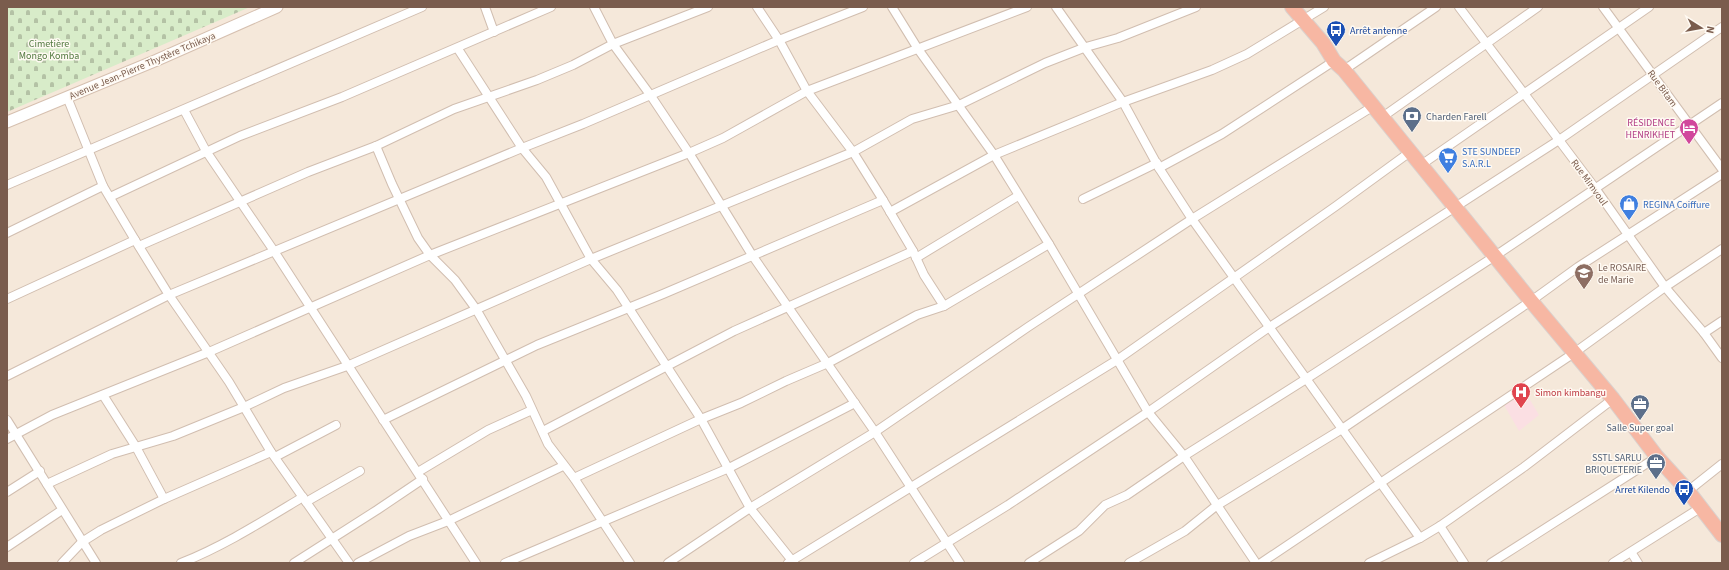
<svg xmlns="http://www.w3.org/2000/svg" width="1729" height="570" font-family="'Source Sans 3',sans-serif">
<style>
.residential{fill:#f5e8da}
.medical{fill:#fbdfe3}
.cemetery{fill:url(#cemetery-stones)}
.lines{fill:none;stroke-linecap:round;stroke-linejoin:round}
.street-casing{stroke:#d1beb0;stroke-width:10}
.secondary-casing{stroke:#d6c0b0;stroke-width:13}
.highway-casing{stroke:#dad1cd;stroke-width:16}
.street{stroke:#fff;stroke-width:8}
.secondary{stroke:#fff;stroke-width:11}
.highway{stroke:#f7b7a3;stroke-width:14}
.labels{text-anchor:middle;stroke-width:3;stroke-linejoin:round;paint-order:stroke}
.transit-label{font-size:10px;fill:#164399;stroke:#fffaf3;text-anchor:start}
.park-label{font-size:10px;fill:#537a41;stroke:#fffaf3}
.street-label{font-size:10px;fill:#7a5c4d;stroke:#fffaf3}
.service-label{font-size:10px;fill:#4e5e75;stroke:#fffaf3;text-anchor:start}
.hotel-label{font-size:10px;fill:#b23c85;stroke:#fffaf3;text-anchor:end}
.shop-label{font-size:10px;fill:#366cbe;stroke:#fffaf3;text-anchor:start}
.education-label{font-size:10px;fill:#785e54;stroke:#fffaf3;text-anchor:start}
.health-label{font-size:10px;fill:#be3a42;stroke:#fffaf3;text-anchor:start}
</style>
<defs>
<pattern id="cemetery-stones" width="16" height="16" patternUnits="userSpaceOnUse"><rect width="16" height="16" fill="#d8ecc9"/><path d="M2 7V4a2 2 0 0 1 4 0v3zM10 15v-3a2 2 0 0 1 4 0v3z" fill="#b4c2a5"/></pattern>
</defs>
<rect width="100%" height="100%" fill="#fdf6ec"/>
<!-- residential -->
<rect class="residential" x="7" y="7" width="1715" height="556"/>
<!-- medical -->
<polygon class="medical" points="1524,390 1539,415 1519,431 1503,403"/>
<!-- cemetery -->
<polygon class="cemetery" points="7,7 250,7 7,112"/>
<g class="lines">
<defs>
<g id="street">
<polyline points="485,7 494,32"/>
<polyline points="594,7 613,44 651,96 689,153 752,255 875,432 960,563"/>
<polyline points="757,7 779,40 807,91 853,152 883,200 913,251 924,275 944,306"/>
<polyline points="892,7 918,49 994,155 1049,244 1148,412 1184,456 1256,563"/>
<polyline points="1056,7 1123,102 1159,168 1192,219 1420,538"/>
<polyline points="1459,7 1595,188 1665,287 1704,333 1722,358"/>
<polyline points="1603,7 1722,169"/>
<polyline points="458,49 522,148 546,177 591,259 617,290 701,419 750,508 794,563"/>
<polyline points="1344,70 1436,7"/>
<polyline points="67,97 103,186 135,240 169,295 229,382 271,452 349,563"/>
<polyline points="184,110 206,151 274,251 476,563"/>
<polyline points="1381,118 1538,7"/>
<polyline points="376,146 392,184 418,238 430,255 455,280 476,309 526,396 548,444 574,478 630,563"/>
<polyline points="1421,165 1649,7"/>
<polyline points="1159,168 1222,134 1334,61"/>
<polyline points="7,185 422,7"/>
<polyline points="110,197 240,136 342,97 551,7"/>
<polyline points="1083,199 1157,163"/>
<polyline points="890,212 994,155 1123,102 1212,70 1247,54 1324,7"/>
<polyline points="7,233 103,186"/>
<polyline points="139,246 308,172 376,146 454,109 537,80 573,65 613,44 708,7"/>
<polyline points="916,258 1018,196"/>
<polyline points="7,299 135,240"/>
<polyline points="1704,333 1722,321"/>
<polyline points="7,376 169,295 522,148 583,124 779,40 863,7"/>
<polyline points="103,395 136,447 164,499"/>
<polyline points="7,420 96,563"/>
<polyline points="383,420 537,345 663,294 883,200"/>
<polyline points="543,431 734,331 913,251"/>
<polyline points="7,439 52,415 209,352 430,255 689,153 723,138 807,91 1027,7"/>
<polyline points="275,457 336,425"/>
<polyline points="418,472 488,430 532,410"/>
<polyline points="574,478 701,419 741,403 786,381 828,363 917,315 944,306 1049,244"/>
<polyline points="47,484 112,454 173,436 244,407 284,388 347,366 591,259 853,152 912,119 959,105 1045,63 1086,47 1118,38 1196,7"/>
<polyline points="1688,491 1722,464"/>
<polyline points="7,492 40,471"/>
<polyline points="306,502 360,471"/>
<polyline points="1440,526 1464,563"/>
<polyline points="7,547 62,510"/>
<polyline points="1631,552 1638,563"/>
<polyline points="62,563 82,542 101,530 164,499 271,452"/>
<path d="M181,563C224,546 263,521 303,497"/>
<polyline points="294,563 377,510 423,479"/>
<polyline points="358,563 409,536 448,521 563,466"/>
<polyline points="505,563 729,468 855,403"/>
<polyline points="668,563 750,508 875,432 1028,327 1192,219 1372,107"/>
<polyline points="788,563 1117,360 1336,206 1410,152"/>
<polyline points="914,563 1008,505 1148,412 1268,328 1559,140 1722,27"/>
<polyline points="1029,563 1079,531 1105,505 1127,495 1184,456 1306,379 1495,256 1722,103"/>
<polyline points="1129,563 1185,531 1216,506 1342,429 1531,301 1578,267 1722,174"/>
<polyline points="1261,563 1574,353 1665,287 1722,249"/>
<polyline points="1369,563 1420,538 1440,526 1524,467 1613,399"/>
<polyline points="1491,563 1657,457"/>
<polyline points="1613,563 1700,508"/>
</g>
<polyline id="secondary" points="7,122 157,60 277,7"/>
<polyline id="highway" points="1292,7 1323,43 1334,61 1344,70 1531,301 1613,399 1657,457 1688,491 1722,535"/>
</defs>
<!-- street casing -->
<use href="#street" class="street-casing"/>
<!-- secondary casing -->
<use href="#secondary" class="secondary-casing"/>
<!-- highway casing -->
<use href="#highway" class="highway-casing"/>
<!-- street -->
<use href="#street" class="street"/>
<!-- secondary -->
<use href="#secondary" class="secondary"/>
<!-- highway -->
<use href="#highway" class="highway"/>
</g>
<!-- icons -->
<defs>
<symbol id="bus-pin" viewBox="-11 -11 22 30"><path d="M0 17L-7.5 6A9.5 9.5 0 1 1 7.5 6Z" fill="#1a4fb4" stroke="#fffaf3"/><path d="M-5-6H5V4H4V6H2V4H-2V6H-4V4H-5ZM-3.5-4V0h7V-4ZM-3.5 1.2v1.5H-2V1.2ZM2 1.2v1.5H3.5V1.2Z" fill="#fff"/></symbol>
<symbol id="bank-pin" viewBox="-11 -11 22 30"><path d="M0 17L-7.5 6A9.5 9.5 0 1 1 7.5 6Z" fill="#5c6f8a" stroke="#fffaf3"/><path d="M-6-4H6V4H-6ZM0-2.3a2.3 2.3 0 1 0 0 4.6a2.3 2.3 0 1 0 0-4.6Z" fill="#fff"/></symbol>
<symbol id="hotel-pin" viewBox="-11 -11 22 30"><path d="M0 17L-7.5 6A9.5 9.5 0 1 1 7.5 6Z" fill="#d1479c" stroke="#fffaf3"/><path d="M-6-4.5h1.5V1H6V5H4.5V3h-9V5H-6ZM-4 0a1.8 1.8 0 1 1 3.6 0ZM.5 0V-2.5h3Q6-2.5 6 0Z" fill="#fff"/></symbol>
<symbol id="supermarket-pin" viewBox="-11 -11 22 30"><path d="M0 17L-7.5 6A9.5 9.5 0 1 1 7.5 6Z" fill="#3f7fe0" stroke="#fffaf3"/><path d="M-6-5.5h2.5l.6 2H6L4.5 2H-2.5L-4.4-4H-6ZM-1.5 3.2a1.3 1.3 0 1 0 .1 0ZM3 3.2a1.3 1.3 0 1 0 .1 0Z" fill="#fff"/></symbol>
<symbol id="shop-pin" viewBox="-11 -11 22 30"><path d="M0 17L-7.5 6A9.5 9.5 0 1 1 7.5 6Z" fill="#3f7fe0" stroke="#fffaf3"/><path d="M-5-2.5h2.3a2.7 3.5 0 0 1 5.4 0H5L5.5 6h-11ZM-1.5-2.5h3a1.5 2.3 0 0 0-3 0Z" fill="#fff"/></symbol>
<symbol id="school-pin" viewBox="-11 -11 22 30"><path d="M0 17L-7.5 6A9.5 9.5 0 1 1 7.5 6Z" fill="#8d6e63" stroke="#fffaf3"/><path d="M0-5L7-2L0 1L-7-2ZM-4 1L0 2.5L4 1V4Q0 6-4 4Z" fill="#fff"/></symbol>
<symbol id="hospital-pin" viewBox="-11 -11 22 30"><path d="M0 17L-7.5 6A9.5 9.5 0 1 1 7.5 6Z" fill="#e0444e" stroke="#fffaf3"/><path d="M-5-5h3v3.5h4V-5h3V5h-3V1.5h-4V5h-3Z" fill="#fff"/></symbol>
<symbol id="office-pin" viewBox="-11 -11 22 30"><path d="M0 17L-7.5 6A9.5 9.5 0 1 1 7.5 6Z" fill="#5c6f8a" stroke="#fffaf3"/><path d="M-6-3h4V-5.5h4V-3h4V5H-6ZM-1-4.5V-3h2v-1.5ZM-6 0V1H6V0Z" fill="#fff"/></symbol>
</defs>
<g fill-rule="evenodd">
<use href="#bus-pin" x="1325" y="19" width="22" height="30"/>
<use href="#bank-pin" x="1401" y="105" width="22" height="30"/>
<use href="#hotel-pin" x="1678" y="117" width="22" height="30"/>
<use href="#supermarket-pin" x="1437" y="146" width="22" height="30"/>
<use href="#shop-pin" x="1618" y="193" width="22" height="30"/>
<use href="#school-pin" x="1573" y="262" width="22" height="30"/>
<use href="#hospital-pin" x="1510" y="381" width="22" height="30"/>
<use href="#office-pin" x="1629" y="393" width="22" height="30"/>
<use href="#office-pin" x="1645" y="452" width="22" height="30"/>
<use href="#bus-pin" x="1673" y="478" width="22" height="30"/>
</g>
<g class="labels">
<!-- transit labels -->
<g class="transit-label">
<text x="1350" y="34">Arrêt antenne</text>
<text x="1670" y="493" text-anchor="end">Arret Kilendo</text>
</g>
<!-- park labels -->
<g class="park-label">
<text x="49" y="47">Cimetière<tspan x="49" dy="12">Mongo Komba</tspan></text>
</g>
<!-- street labels -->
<g class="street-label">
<text transform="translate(142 65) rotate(-23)" y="4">Avenue Jean-Pierre Thystère Tchikaya</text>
<text transform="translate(1663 88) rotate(54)" y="4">Rue Bitam</text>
<text transform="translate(1590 182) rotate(54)" y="4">Rue Mimvoul</text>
</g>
<!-- service labels -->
<g class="service-label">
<text x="1426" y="120">Charden Farell</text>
<text x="1640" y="431" text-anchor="middle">Salle Super goal</text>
<text x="1642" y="461" text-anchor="end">SSTL SARLU<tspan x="1642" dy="12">BRIQUETERIE</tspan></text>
</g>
<!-- hotel labels -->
<g class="hotel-label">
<text x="1675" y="126">RÉSIDENCE<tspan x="1675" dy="12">HENRIKHET</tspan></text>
</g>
<!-- shop labels -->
<g class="shop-label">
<text x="1462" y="155">STE SUNDEEP<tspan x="1462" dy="12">S.A.R.L</tspan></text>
<text x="1643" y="208">REGINA Coiffure</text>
</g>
<!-- education labels -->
<g class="education-label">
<text x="1598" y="271">Le ROSAIRE<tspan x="1598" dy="12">de Marie</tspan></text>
</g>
<!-- health labels -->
<g class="health-label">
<text x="1535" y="396">Simon kimbangu</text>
</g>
</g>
<!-- border -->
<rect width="1729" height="570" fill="none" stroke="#7a5c4d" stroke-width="16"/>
<!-- north arrow -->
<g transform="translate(1701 28) rotate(101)" stroke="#fffaf3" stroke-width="3" paint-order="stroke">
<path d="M0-3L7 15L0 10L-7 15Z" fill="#7a5c4d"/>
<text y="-6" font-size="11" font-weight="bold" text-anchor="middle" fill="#7a5c4d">N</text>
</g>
</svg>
